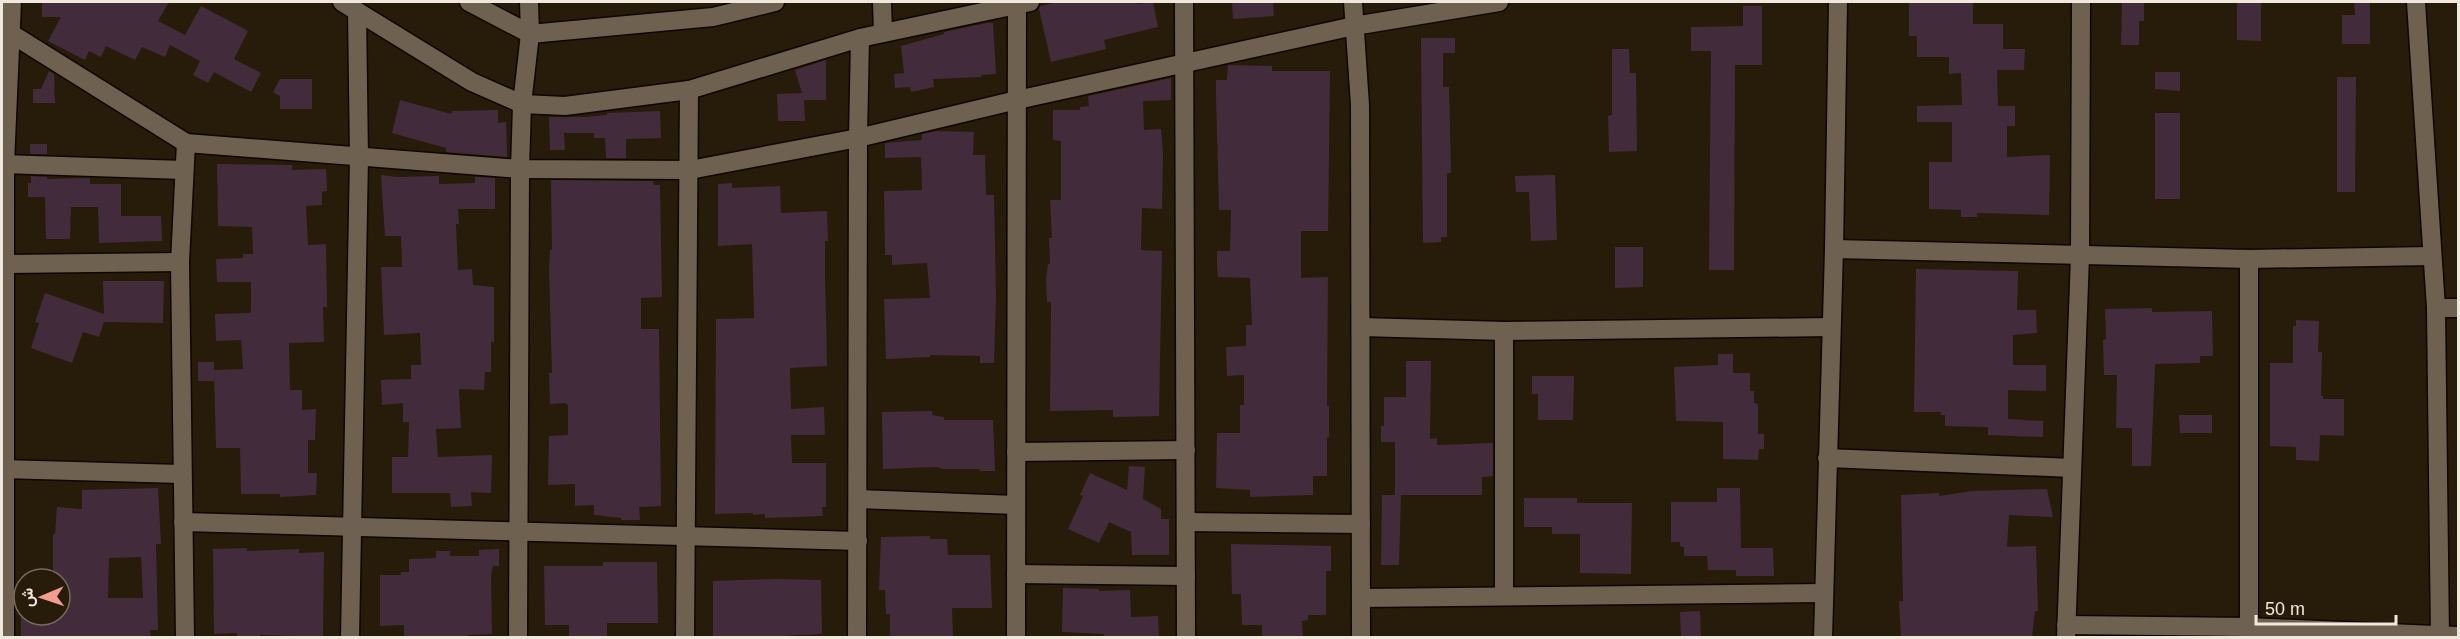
<svg xmlns="http://www.w3.org/2000/svg" width="2460" height="639" font-family="Helvetica,Vazirmatn,sans-serif">
<style>
.building{fill:#422c3b;fill-rule:evenodd}
.lines{fill:none;stroke-linecap:round;stroke-linejoin:round}
.minor-casing{stroke:#0f0600;stroke-width:21}
.minor{stroke:#6f614f;stroke-width:18}
</style>
<rect width="100%" height="100%" fill="#271b0a"/>
<!-- building -->
<g class="building">
<polygon points="42,2 169,2 158,21 185,35 201,6 248,31 234,59 261,73 251,92 214,72 208,83 193,75 200,61 170,45 165,57 142,47 135,60 106,46 101,57 89,51 85,60 48,41 61,17 42,17"/>
<polygon points="1059,2 1137,2 1137,4 1153,2 1158,27 1104,40 1106,49 1051,62 1039,9 1040,6"/>
<polygon points="1232,2 1273,2 1274,16 1233,19"/>
<polygon points="1909,2 1973,2 1973,24 2003,24 2003,49 2025,49 2024,70 1997,70 1998,106 2015,106 2015,126 2007,126 2007,157 2050,155 2049,215 1977,213 1977,217 1961,217 1961,210 1929,209 1929,162 1952,162 1952,122 1917,122 1917,106 1962,105 1961,73 1949,74 1949,57 1917,57 1917,36 1909,36"/>
<polygon points="2122,2 2144,2 2144,21 2139,21 2139,45 2121,45"/>
<polygon points="2237,2 2261,2 2261,41 2237,40"/>
<polygon points="2354,2 2370,2 2370,44 2342,44 2342,15 2355,15"/>
<polygon points="1743,6 1762,6 1762,65 1735,65 1734,270 1709,270 1711,51 1691,51 1691,27 1743,26"/>
<polygon points="987,23 993,23 996,74 981,75 981,77 933,79 934,87 911,92 910,87 895,88 894,74 904,73 901,46 944,34 944,32"/>
<polygon points="1421,38 1455,38 1455,53 1443,53 1443,87 1449,87 1451,173 1447,173 1447,237 1441,237 1441,242 1423,243"/>
<polygon points="1612,49 1629,49 1630,73 1636,73 1637,151 1609,152 1608,116 1612,115"/>
<polygon points="826,60 826,100 804,100 805,121 778,121 777,94 802,93 795,70"/>
<polygon points="1228,65 1272,66 1272,71 1330,71 1328,231 1301,231 1301,278 1328,277 1327,406 1329,406 1329,437 1327,437 1327,476 1313,476 1313,495 1250,497 1250,490 1216,488 1217,433 1240,433 1240,405 1244,405 1244,375 1227,376 1226,347 1246,346 1246,325 1252,325 1250,278 1218,277 1217,265 1217,251 1230,251 1231,210 1219,210 1216,96 1216,80 1227,80"/>
<polygon points="49,71 54,74 55,103 33,103 33,89 41,89"/>
<polygon points="2155,72 2180,72 2180,91 2155,89"/>
<polygon points="2337,77 2356,77 2355,192 2337,192"/>
<polygon points="1171,78 1171,100 1143,101 1144,130 1161,129 1163,153 1162,209 1142,208 1141,250 1162,251 1159,416 1113,417 1113,410 1050,411 1051,302 1047,302 1046,279 1048,264 1050,264 1049,238 1052,238 1050,200 1061,200 1061,141 1053,140 1053,110 1080,110 1080,107 1089,106 1088,96"/>
<polygon points="280,79 312,79 312,109 280,109 280,96 273,92"/>
<polygon points="400,100 451,114 452,111 498,110 498,123 506,122 507,157 446,152 446,148 392,133"/>
<polygon points="660,111 661,138 626,139 626,158 606,158 605,138 594,138 594,133 564,133 565,150 550,150 549,117 584,117 607,115 607,113"/>
<rect x="2155" y="113" width="25" height="86"/>
<polygon points="937,131 974,132 973,155 985,155 986,195 994,195 996,296 994,363 980,363 980,356 930,355 930,357 886,359 884,299 930,298 927,263 892,265 892,255 885,255 884,191 922,190 921,157 885,158 885,143 922,140 922,134"/>
<rect x="30" y="144" width="17" height="10"/>
<polygon points="217,164 292,165 292,170 326,169 327,191 322,192 322,205 306,206 308,245 326,244 327,307 323,307 324,342 289,343 290,390 302,390 302,410 316,409 315,440 308,440 308,473 317,473 316,495 280,497 280,494 241,494 240,448 216,448 214,370 243,369 241,340 216,341 215,314 250,313 251,311 251,282 217,282 216,259 243,258 243,254 253,254 252,227 218,226"/>
<polygon points="381,175 397,177 439,176 439,184 475,183 475,177 495,178 495,209 458,209 459,224 456,224 458,270 472,269 473,285 494,287 494,342 491,342 491,372 485,372 484,390 459,389 461,428 436,429 438,457 492,455 491,493 471,492 472,506 451,507 450,493 392,493 392,457 408,457 409,422 403,422 403,403 382,405 381,380 411,379 411,365 421,365 420,333 384,335 381,267 402,267 401,236 385,236"/>
<polygon points="1555,175 1557,240 1531,241 1529,192 1516,192 1515,176"/>
<polygon points="31,176 47,177 47,179 90,178 90,184 121,184 121,216 161,216 162,241 99,243 98,207 71,207 70,239 46,239 45,197 28,197 28,183 31,183"/>
<polygon points="551,180 653,181 654,185 660,185 662,297 641,298 641,329 659,329 661,506 639,507 640,520 621,520 621,518 594,515 594,505 575,506 575,484 548,485 549,436 568,435 568,405 565,403 550,404 549,373 552,373 549,269 550,250 552,250"/>
<polygon points="732,183 732,188 780,186 781,213 827,211 828,241 825,241 825,274 827,366 790,368 791,409 824,407 825,435 791,435 792,463 826,463 826,507 822,507 823,516 765,518 765,514 753,515 753,513 715,514 716,319 754,318 752,244 718,246 718,184"/>
<polygon points="1615,247 1643,247 1643,287 1615,288"/>
<polygon points="1916,269 2018,271 2017,310 2036,310 2037,333 2013,335 2013,365 2046,365 2046,391 2008,390 2008,419 2043,421 2043,437 1988,435 1988,427 1945,426 1945,415 1940,415 1941,412 1914,412"/>
<polygon points="103,281 164,281 163,323 104,322 99,337 83,332 72,363 31,348 39,323 35,322 45,293 104,314"/>
<polygon points="2152,308 2152,312 2212,311 2213,356 2200,356 2200,363 2155,364 2151,466 2132,466 2132,428 2116,428 2117,375 2104,375 2103,340 2106,339 2105,309"/>
<polygon points="2296,320 2319,321 2318,352 2322,352 2321,396 2323,396 2323,399 2344,399 2344,436 2320,435 2319,461 2296,460 2296,447 2270,446 2270,363 2293,363 2293,326 2296,326"/>
<polygon points="1718,354 1733,354 1733,373 1750,373 1750,391 1754,391 1754,403 1758,404 1758,434 1764,434 1764,449 1759,449 1758,460 1723,459 1723,422 1676,421 1674,367 1718,365"/>
<polygon points="1406,361 1431,361 1430,439 1437,438 1437,445 1493,443 1493,476 1482,477 1482,495 1395,495 1395,442 1381,442 1381,426 1384,426 1384,397 1406,397"/>
<rect x="198" y="362" width="16" height="19"/>
<polygon points="1532,376 1574,376 1573,420 1538,420 1538,394 1532,394"/>
<polygon points="932,411 932,415 944,417 944,420 993,420 995,471 980,471 979,469 943,469 937,467 883,469 882,412"/>
<polygon points="2179,415 2212,415 2212,433 2180,433"/>
<polygon points="1129,466 1145,467 1143,499 1161,509 1161,519 1169,519 1169,555 1132,555 1131,532 1109,522 1099,543 1068,529 1083,496 1080,495 1090,473 1127,490"/>
<path d="M158,488L161,544H156L158,630H150L151,638H21V615H60V579H53V534H55L57,507L82,509V490ZM141,557L143,598H108L109,558Z"/>
<polygon points="1717,488 1740,488 1741,548 1773,548 1774,576 1736,576 1736,570 1708,570 1707,556 1684,556 1684,547 1680,546 1680,542 1671,542 1671,502 1717,502"/>
<polygon points="2047,489 2053,517 2009,515 2007,547 2036,546 2038,611 2035,611 2032,637 1901,638 1899,601 1903,601 1901,495 1939,493 1939,496 1972,491"/>
<polygon points="1382,495 1401,495 1399,565 1381,565"/>
<polygon points="1524,498 1577,498 1577,503 1632,503 1631,574 1580,573 1580,534 1552,534 1552,527 1524,527"/>
<polygon points="930,536 930,539 947,539 948,555 990,555 992,608 952,608 953,638 890,638 890,614 886,614 885,590 879,590 881,537"/>
<polygon points="1231,544 1331,546 1331,571 1326,571 1326,615 1308,615 1308,620 1302,621 1303,638 1262,638 1262,625 1242,625 1241,594 1232,594"/>
<polygon points="247,548 247,551 299,549 299,553 324,552 323,637 260,635 260,638 237,638 237,633 214,634 213,549"/>
<polygon points="499,549 499,566 493,566 491,576 492,634 468,635 468,638 404,638 404,625 380,626 380,575 401,575 401,572 409,572 409,559 436,558 436,551 450,551 450,556 479,556 479,550"/>
<polygon points="603,562 657,562 658,623 607,623 607,638 569,638 569,625 545,625 544,566 603,566"/>
<polygon points="775,579 821,580 822,634 783,636 783,638 713,638 713,581"/>
<polygon points="1063,588 1099,589 1099,591 1130,590 1131,617 1158,616 1159,638 1104,638 1104,634 1062,632"/>
<polygon points="1700,611 1701,638 1681,638 1680,612"/>
</g>
<g class="lines">
<defs>
<g id="minor">
<polyline points="342,2 472,82 522,104 565,106 689,90 860,38 1030,2"/>
<polyline points="469,2 530,34 713,17 775,2"/>
<polyline points="882,2 883,33"/>
<polyline points="1184,2 1186,638"/>
<polyline points="1353,2 1360,105 1361,638"/>
<polyline points="2416,2 2436,308 2440,638"/>
<polyline points="10,33 186,143 520,169 690,170 858,138 1017,100 1354,26 1499,2"/>
<polyline points="2,164 184,170"/>
<polyline points="1834,249 2249,259 2432,256"/>
<polyline points="2249,259 2249,638"/>
<polyline points="6,264 180,262"/>
<polyline points="2436,308 2458,308"/>
<polyline points="1361,327 1504,331 1830,327"/>
<polyline points="1504,331 1504,596"/>
<polyline points="1016,452 1186,450"/>
<polyline points="1827,458 2072,468"/>
<polyline points="2,469 181,474"/>
<polyline points="858,499 1016,505"/>
<polyline points="183,522 858,541"/>
<polyline points="1186,522 1361,524"/>
<polyline points="1016,574 1186,576"/>
<polyline points="1361,598 1824,593"/>
<polyline points="2066,625 2249,627 2458,636"/>
<polyline points="5,638 5,164 12,2"/>
<polyline points="185,638 180,262 186,143"/>
<polyline points="350,638 359,158 357,11"/>
<polyline points="518,638 520,169 522,104 530,34 529,2"/>
<polyline points="685,638 689,90"/>
<polyline points="857,638 858,138 860,38"/>
<polyline points="1016,638 1017,4"/>
<polyline points="1823,638 1834,249 1838,2"/>
<polyline points="2066,638 2080,256 2081,2"/>
</g>
</defs>
<!-- minor casing -->
<use href="#minor" class="minor-casing"/>
<!-- minor -->
<use href="#minor" class="minor"/>
</g>
<!-- border -->
<rect width="2460" height="639" fill="none" stroke="#f0e7dd" stroke-width="6"/>
<!-- north arrow -->
<g transform="translate(42 597) rotate(268)"><circle r="28" fill="#271b0a" stroke="#776d5e" stroke-width="1.5"/>
<path d="M0-4.5L10 22L0 15L-10 22Z" fill="#f59c91"/>
<text y="-9" font-size="16" font-weight="bold" text-anchor="middle" fill="#f0e7dd">ش</text>
</g>
<!-- scale -->
<path d="M2256 615v9h140v-9" fill="none" stroke="#f0e7dd" stroke-width="3"/>
<text x="2265" y="615" font-size="18" fill="#f0e7dd" stroke="#271b0a" stroke-width="4.5" paint-order="stroke">50 m</text>
</svg>
